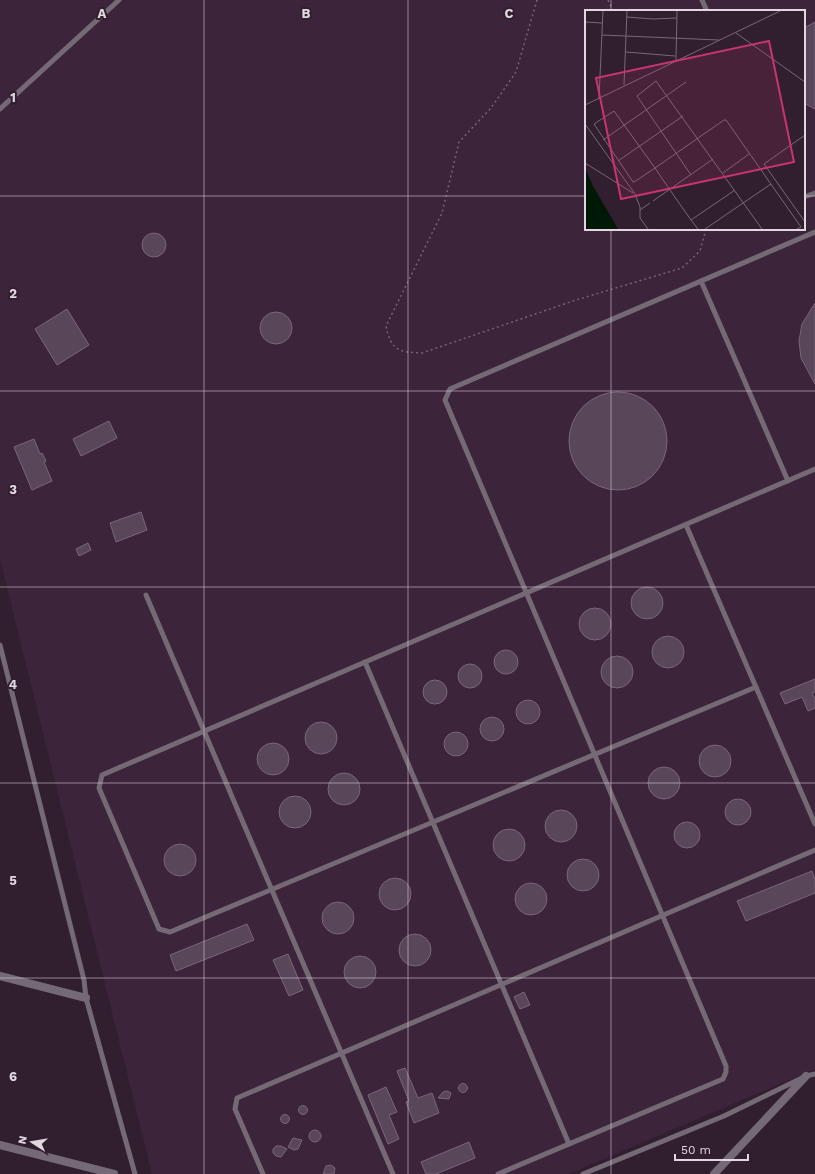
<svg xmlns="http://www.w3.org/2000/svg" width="815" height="1174" font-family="'Work Sans',sans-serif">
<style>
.built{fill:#3c253b;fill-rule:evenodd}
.building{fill:#5a4659;stroke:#7a6579}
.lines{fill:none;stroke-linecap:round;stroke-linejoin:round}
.path{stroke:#746473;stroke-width:1.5;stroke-dasharray:2 3;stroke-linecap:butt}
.lane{stroke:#756975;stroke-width:5}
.street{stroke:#756975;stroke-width:8}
.grid{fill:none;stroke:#e2d6e1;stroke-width:1;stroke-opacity:0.55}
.inset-road{fill:none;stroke:#786877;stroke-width:1}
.view{fill:#c7346f;fill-opacity:0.15;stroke:#c7346f;stroke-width:2}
.inset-edge{fill:none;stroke:#e2d6e1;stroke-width:2}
.grid-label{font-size:13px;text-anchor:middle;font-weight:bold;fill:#e2d6e1;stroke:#311f30;stroke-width:4;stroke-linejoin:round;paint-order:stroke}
</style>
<rect width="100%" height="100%" fill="#311f30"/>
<!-- built -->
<path class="built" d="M0,0H815V1069L568,1174H152L0,559ZM586,11H804V229H586Z"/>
<!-- building -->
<g class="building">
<polygon points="815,22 815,109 804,103 804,28"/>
<circle cx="154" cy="245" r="12"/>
<polygon points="815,303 815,384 801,358 799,341 802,324"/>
<polygon points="67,309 89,345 57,365 35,329"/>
<circle cx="276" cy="328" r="16"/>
<circle cx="618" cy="441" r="49"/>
<polygon points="109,421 117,438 81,456 73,439"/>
<polygon points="34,439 40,454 42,453 46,461 44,462 52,481 32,490 14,447"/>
<polygon points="141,512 147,530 116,542 110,523"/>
<polygon points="88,543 91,550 79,556 76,549"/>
<circle cx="647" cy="603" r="16"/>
<circle cx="595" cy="624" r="16"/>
<circle cx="668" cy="652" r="16"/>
<circle cx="506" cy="662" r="12"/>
<circle cx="617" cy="672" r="16"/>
<circle cx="470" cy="676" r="12"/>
<polygon points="815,679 815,692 812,693 815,699 815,708 808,711 802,697 785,704 780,693"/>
<circle cx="435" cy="692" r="12"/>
<circle cx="528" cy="712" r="12"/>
<circle cx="492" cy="729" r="12"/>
<circle cx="321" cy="738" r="16"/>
<circle cx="456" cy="744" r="12"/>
<circle cx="273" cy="759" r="16"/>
<circle cx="715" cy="761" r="16"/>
<circle cx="664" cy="783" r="16"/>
<circle cx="344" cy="789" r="16"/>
<circle cx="295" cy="812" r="16"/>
<circle cx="738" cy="812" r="13"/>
<circle cx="561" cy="826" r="16"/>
<circle cx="687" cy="835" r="13"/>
<circle cx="509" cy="845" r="16"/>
<circle cx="180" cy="860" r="16"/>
<circle cx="583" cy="875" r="16"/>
<polygon points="812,871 815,880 815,893 746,921 737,901"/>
<circle cx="395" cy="894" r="16"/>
<circle cx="531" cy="899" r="16"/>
<circle cx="338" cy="918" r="16"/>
<polygon points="247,924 254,940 176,971 170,955"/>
<circle cx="415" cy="950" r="16"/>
<polygon points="288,954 303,990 289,996 273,960"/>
<circle cx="360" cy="972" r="16"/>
<polygon points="524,992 530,1005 520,1009 514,997"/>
<polygon points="405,1068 418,1098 432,1093 439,1113 414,1123 406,1102 409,1101 397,1071"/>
<circle cx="463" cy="1088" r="4.5"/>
<polygon points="386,1087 397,1112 389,1115 399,1139 388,1144 368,1095"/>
<polygon points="447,1091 451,1093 449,1099 438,1098 443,1092"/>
<circle cx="303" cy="1110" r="4.5"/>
<circle cx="285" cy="1119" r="4.5"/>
<circle cx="315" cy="1136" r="6"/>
<polygon points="293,1138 302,1140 298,1149 294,1150 288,1147"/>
<polygon points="469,1142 475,1158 436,1174 426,1174 421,1162"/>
<polygon points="276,1146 281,1146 287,1149 281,1157 276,1156 273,1153 273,1149"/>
<polygon points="331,1165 335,1168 334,1174 323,1174 326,1166"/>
</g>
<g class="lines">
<!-- path -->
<g class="path">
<path d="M537,0L516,72L491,108L459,142L442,213L386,326C391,351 399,352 422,353L576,300L682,268L700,251L706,229"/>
<polyline points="608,0 613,11"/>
</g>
<!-- lane -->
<g class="lane">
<polyline points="702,0 707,11"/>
<polyline points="0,109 119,0"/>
<polyline points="804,197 815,193"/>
<polyline points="701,281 788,481"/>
<polyline points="686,525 815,824"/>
<polyline points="146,595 393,1174"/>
<polyline points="0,645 84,980 86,998 135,1174"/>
<polyline points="365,662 569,1144"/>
<polyline points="756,687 170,932 159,929 99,788 102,775 815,469"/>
<polyline points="263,1174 235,1109 237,1098 815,850"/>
<polyline points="498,1174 723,1079 726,1072 726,1066 445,400 450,389 815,232"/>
<polyline points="583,1174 724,1116 806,1076 815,1074"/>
</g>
<!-- street -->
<g class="street">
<polyline points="0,976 86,998"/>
<polyline points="0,1145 114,1174"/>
<polyline points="714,1174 806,1076"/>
</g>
</g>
<!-- grid -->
<path class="grid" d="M204,0V1174M408,0V1174M611,0V11M0,196H586M804,196H815M611,229V1174M0,391H815M0,587H815M0,783H815M0,978H815"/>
<!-- overview -->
<g transform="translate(585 10)">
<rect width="220" height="220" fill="#311f30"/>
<path d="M0,158L8,176L33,219H0Z" fill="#001906"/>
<path class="inset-road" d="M42,7L68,9L92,8M0,12L17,13M151,23L220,72M17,25L134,30M41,42L90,46M91,50L92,1M39,75L42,1M14,88L18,1M0,95L195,1M0,114L50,184L55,197V208L63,219M220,125L179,154L220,212M18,130L101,72M33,151L98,106M0,153L48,183M138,163L164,144M106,165L52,86L71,71L177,219M68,191L128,149M55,200L65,193M106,210L150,180M113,219L106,210L85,180L70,158L29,101L9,114L48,172H49L70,158L139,110H141L216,217L212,219M120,219L186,174"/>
<path class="view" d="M184,31L209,152L36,189L11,68Z"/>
<rect width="220" height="220" class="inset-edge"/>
</g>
<g class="grid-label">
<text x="102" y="18">A</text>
<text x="306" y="18">B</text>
<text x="509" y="18">C</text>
<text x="13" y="102">1</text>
<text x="13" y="298">2</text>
<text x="13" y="494">3</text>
<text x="13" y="689">4</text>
<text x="13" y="885">5</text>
<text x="13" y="1081">6</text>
</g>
<!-- north arrow -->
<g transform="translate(32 1142) rotate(282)" stroke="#311f30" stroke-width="3" paint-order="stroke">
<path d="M0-3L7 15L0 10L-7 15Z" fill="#e2d6e1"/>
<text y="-6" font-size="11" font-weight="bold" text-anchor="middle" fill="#e2d6e1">N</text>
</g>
<!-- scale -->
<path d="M675 1154v6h73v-6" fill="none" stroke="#e2d6e1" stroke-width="2"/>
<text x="681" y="1154" font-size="12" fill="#e2d6e1" stroke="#311f30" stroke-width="3" paint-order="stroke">50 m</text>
</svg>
